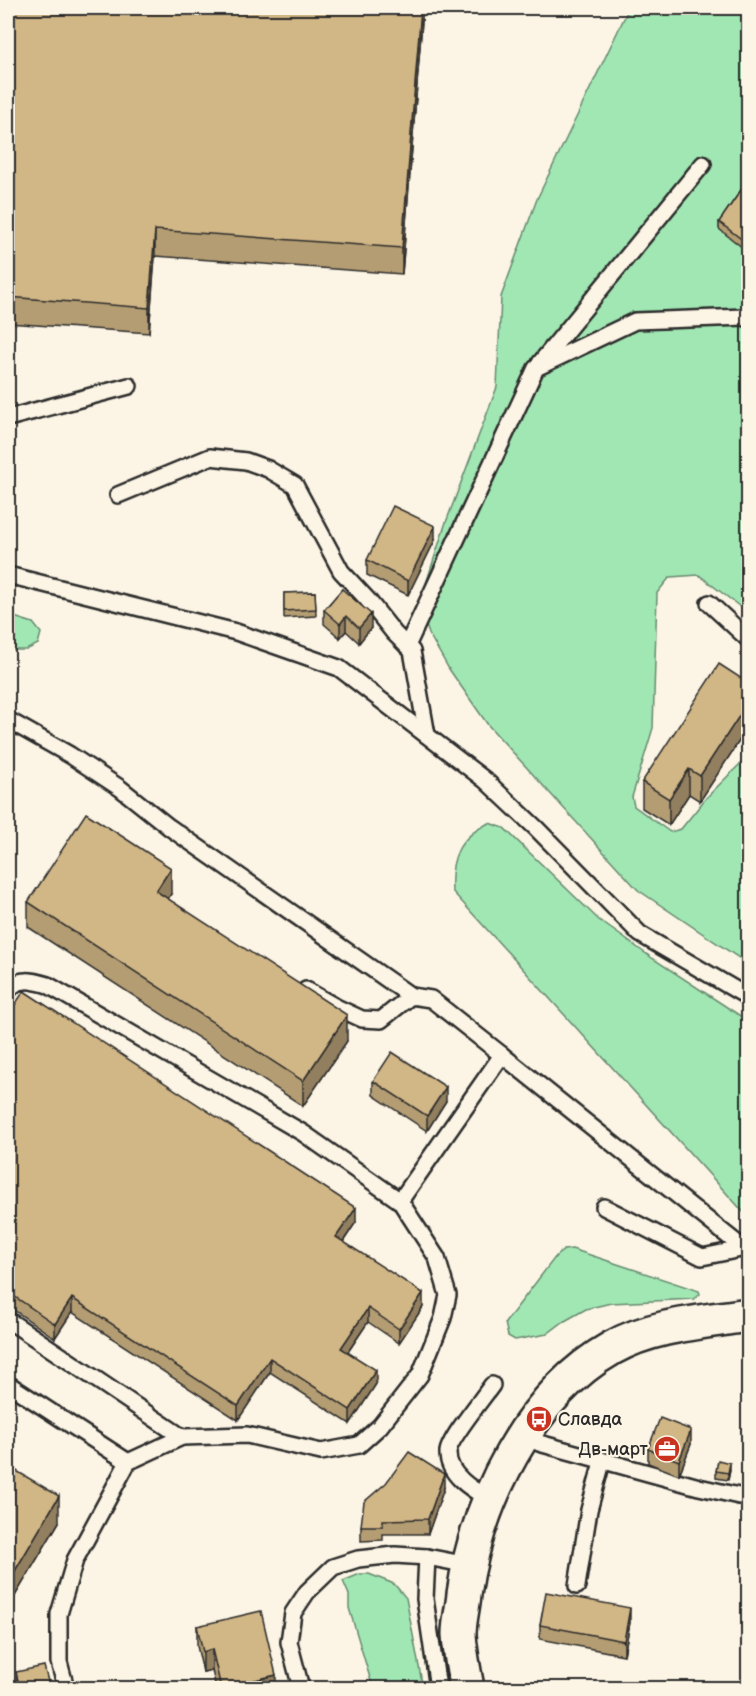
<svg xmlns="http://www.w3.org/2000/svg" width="756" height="1696" font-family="'Balsamiq Sans',sans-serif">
<rect width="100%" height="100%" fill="#fcf5e5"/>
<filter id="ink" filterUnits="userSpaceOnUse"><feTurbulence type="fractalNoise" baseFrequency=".0167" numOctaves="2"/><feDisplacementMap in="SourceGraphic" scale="12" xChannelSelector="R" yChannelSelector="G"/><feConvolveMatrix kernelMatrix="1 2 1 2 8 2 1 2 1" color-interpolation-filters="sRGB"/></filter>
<g filter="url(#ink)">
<g fill="#a1e7b3" stroke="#66896f" stroke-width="1.5">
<path d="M629,8H748V613L699,575L670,577L657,593L653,728L632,797L634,806L670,832L681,829L706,798L748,756V964L638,890L488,725L449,669L429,634L419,605L445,525L497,387L501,297L537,199Z"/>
<path d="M8,615L33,623L41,633L38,644L26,650H8Z"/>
<path d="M489,823L504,828L599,920L652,958L748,1021V1217L452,891C450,858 458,838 489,823Z"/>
<path d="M572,1249L699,1291L700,1294L694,1299L611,1303L586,1309L563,1322L547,1334L515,1340L508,1336L505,1323L556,1256L564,1250Z"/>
<path d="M360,1574H369L394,1584L406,1598L423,1688H373L349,1608V1595L343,1581Z"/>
</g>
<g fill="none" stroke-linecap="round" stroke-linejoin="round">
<defs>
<g id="lane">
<path d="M540,363L703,164"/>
<path d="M8,418L129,386"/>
<path d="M118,495L210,457L246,461L268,469L295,485L341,571L367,599L394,633L412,651L427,735"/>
<path d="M8,575L236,632L339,668L485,780L536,828L640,934L748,997"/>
<path d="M709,603L748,639"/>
<path d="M407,646L536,368L635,321L745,317L748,319"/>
<path d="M8,720L70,755L120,788L169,827L411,996"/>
<path d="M306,990L336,1007L362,1019L381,1020L411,996L431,999L502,1055"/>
<path d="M8,991C17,976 34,981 48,985L303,1133L400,1201"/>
<path d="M604,1207L702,1257L746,1248"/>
<path d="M8,1320L182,1437L247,1435L321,1452L359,1445L380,1426L420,1375L443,1318L448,1295L437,1258L400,1201L502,1055L748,1252"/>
<path d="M8,1384L128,1462"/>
<path d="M539,1443L699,1487L748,1498"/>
<path d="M490,1500C473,1490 447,1475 448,1452C449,1439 483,1398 492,1385"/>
<path d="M427,1557L425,1599L438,1688"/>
<path d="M577,1586L589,1510L602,1462"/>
<path d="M66,1688L59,1662V1614L75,1560L128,1462L182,1437"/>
<path d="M301,1688L289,1642L293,1613L307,1592L333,1567L358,1559L395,1555L427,1557L468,1565"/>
</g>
<path id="primary" d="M467,1688C464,1671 460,1653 459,1634C459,1621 463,1607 464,1594C477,1502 529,1395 612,1348C652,1325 703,1322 748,1315"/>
</defs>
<use href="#lane" stroke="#2b2b2b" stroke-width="20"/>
<use href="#primary" stroke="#2b2b2b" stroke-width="38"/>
<use href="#lane" stroke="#fcf5e5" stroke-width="15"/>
<use href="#primary" stroke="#fcf5e5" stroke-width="33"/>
</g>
<g fill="#b49d73" stroke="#2b2b2b" stroke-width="1.5">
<path d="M8,8H423L402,274L155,256L149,333L8,323Z"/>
<path d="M748,180V252L719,229V222Z"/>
<path d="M435,540L408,595L367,575V560Z"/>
<path d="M342,589L371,628L359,643L346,631L340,638L324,624V610Z"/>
<path d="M315,592L316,616L284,618V593Z"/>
<path d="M748,670V735L745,732L700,801L689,794L669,825L642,808V782L742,679Z"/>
<path d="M171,894L168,899L347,1041L303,1106L28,927V902Z"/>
<path d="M8,1015L356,1222L343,1242L423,1307L399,1343L368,1322L348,1352L376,1384L350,1424L270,1372L238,1420L72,1312L55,1338L8,1306Z"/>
<path d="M373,1081L446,1101L427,1131L373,1095Z"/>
<path d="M691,1444L679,1475L648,1463V1449Z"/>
<path d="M8,1466L59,1522L9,1606L8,1605Z"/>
<path d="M730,1470L728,1480L716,1478V1471Z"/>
<path d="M444,1488L428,1534H383V1540L361,1541V1526Z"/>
<path d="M630,1622L624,1655L540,1639V1625Z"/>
<path d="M197,1626L276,1689H216L212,1670L203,1672L197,1646Z"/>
<path d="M16,1672L50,1689H17Z"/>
</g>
<g fill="#927f5e" stroke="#2b2b2b" stroke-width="1.5">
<path d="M421,8H423L402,274V248Z"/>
<path d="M155,230V256L149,333V308Z"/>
<path d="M435,526V540L408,595V581Z"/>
<path d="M371,614V628L359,643V628Z"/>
<path d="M346,616V631L340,638V624Z"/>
<path d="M745,707V732L700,801V776Z"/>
<path d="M689,769V794L669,825V799Z"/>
<path d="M171,868V894L156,917V891Z"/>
<path d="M347,1015V1041L303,1106V1081Z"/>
<path d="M446,1087V1101L427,1131V1116Z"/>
<path d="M356,1208V1222L336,1252V1237Z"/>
<path d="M423,1293V1307L399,1343V1329Z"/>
<path d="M72,1298V1312L55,1338V1324Z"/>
<path d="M368,1308V1322L341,1362V1348Z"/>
<path d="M270,1358V1372L238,1420V1406Z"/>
<path d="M376,1370V1384L350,1424V1410Z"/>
<path d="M691,1430V1444L679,1475V1461Z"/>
<path d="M730,1463V1470L728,1480V1473Z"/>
<path d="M444,1474V1488L428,1534V1519Z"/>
<path d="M59,1496V1522L9,1606V1581Z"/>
<path d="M630,1608V1622L624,1655V1641Z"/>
<path d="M212,1649V1670L203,1672V1652Z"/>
<path d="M276,1675V1689H221Z"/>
</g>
<g fill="#d1b686" stroke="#2b2b2b" stroke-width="1.5">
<path d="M8,8H421L402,248L155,230L149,308L8,297Z"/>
<path d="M748,180V244L719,222Z"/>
<path d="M393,506L435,526L408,581L367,560Z"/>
<path d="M342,589L371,614L359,628L346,616L340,624L324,610Z"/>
<path d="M315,592L316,609L284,611V593Z"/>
<path d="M719,664L742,679L748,670V709L745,707L700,776L689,769L669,799L642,782Z"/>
<path d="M86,813L171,868L156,891L347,1015L303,1081L28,902Z"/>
<path d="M24,991L356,1208L336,1237L423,1293L399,1329L368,1308L341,1348L376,1370L350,1410L270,1358L238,1406L72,1298L55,1324L8,1292V1015Z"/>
<path d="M392,1052L446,1087L427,1116L373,1081Z"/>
<path d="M660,1418L691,1430L679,1461L648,1449Z"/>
<path d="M409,1452L444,1474L428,1519L383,1520V1526H361L364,1502L386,1483Z"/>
<path d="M718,1460L730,1463L728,1473L716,1471Z"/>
<path d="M8,1466L59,1496L9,1581L8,1580Z"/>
<path d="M546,1592L630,1608L624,1641L540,1625Z"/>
<path d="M261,1611L276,1675L221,1688L212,1649L203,1652L197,1626Z"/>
<path d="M44,1666L50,1689H20L16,1672Z"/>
</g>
</g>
<defs>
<symbol id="bus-disc" viewBox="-11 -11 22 22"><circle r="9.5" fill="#c8321e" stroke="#fcf5e5"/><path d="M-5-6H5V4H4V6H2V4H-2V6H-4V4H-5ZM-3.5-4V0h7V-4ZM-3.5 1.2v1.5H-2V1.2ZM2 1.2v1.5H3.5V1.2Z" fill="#fff"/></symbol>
<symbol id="office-disc" viewBox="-11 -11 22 22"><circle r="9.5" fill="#c8321e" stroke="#fcf5e5"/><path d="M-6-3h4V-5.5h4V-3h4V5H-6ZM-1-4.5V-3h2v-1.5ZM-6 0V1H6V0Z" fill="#fff"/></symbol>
</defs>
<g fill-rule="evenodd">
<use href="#bus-disc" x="524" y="1404" width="30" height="30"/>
<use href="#office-disc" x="652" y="1434" width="30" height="30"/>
</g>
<g text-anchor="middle" stroke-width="4.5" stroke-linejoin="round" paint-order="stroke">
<g font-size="18" fill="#2b2b2b" stroke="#fcf5e5" text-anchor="start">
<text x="558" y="1425">Славда</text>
<text x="648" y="1455" text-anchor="end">Дв-март</text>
</g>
</g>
<rect width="756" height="1696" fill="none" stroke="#fcf5e5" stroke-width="30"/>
<rect x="15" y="15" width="726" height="1666" fill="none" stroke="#2b2b2b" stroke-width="2" filter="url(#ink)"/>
</svg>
